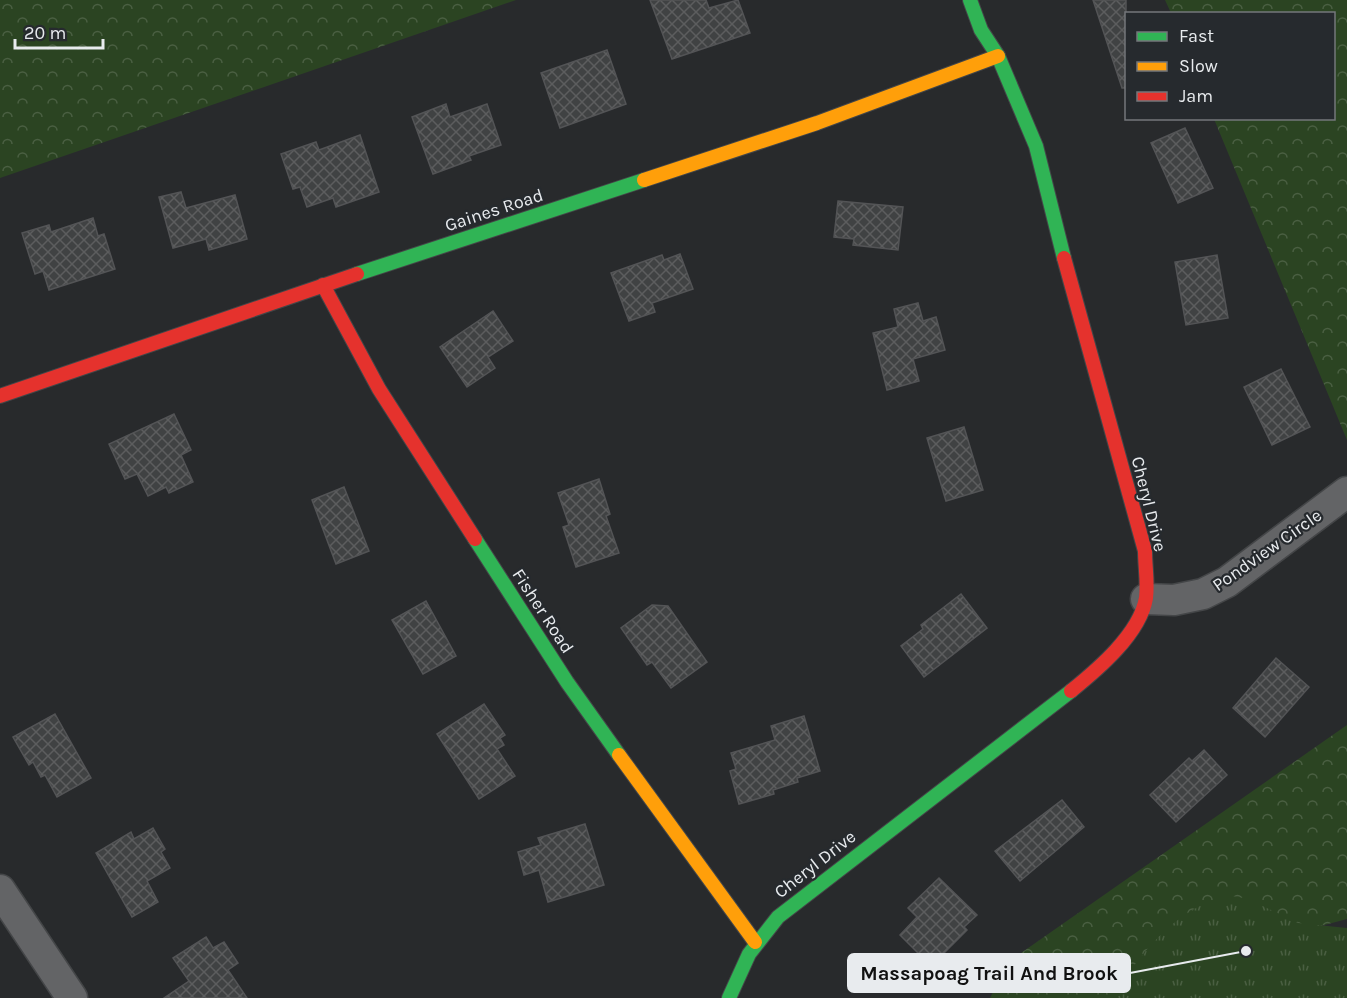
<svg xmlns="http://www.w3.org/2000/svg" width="1347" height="998" font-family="Karla,sans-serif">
<defs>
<pattern id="forest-crowns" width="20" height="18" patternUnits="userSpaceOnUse" patternTransform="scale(1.5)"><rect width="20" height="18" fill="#2b4422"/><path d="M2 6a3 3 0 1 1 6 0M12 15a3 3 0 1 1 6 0" fill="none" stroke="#4a5f42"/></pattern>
<pattern id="park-tufts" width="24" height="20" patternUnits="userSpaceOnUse" patternTransform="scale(1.5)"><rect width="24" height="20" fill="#2b4422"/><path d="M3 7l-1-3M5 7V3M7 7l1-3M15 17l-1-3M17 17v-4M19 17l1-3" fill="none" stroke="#4a5f42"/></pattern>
<pattern id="building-cross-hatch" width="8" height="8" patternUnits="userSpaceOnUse" patternTransform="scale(1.5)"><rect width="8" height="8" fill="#404243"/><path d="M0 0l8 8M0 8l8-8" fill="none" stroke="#5c5d5e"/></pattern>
</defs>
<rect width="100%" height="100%" fill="#282a2c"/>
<g fill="url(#forest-crowns)">
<path d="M0,0H516L0,178Z"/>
<path d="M1165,0H1347V440L1214,119L1334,118V14L1171,13Z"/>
<path d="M1347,725V919L1219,953L1188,998H990L1008,962Z"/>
</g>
<path fill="url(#park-tufts)" d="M1232,896L1248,899L1298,923L1347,928V998H1113C1137,956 1181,902 1232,896Z"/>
<g fill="url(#building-cross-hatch)" stroke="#535456" stroke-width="1.5">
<path d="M650,0H706L709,8L738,0L750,33L672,59Z"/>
<path d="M1093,0H1126V88H1122Z"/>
<path d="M607,50L626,104L560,128L541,73Z"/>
<path d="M446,104L450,117L487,104L501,145L469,156L471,160L433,174L412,117Z"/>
<path d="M1185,128L1213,188L1178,203L1151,143Z"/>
<path d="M360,135L379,192L336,207L333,198L307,207L300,187L293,189L281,154L316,142L319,150Z"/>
<path d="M181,192L186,208L235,195L247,239L209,250L206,239L173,248L159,197Z"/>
<path d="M838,201L903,207L898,250L853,245L854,239L834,237Z"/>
<path d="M93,218L98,236L104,234L115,269L49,290L43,271L35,274L22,233L49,225L51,232Z"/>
<path d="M680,254L693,289L652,303L655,312L629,321L611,273L662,255L664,260Z"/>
<path d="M1217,255L1228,318L1186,325L1175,262Z"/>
<path d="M918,303L923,321L936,317L945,350L913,359L919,381L887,390L873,333L898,327L894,309Z"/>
<path d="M493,311L513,341L488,357L495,368L467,387L440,347Z"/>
<path d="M1281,369L1310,427L1272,445L1244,387Z"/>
<path d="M174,414L191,450L181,455L193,482L169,493L166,487L148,496L137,474L125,479L109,444Z"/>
<path d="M964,427L983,490L946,501L927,438Z"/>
<path d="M599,479L610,514L606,516L619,553L576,567L563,527L569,525L558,493Z"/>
<path d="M344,487L369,551L336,564L312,500Z"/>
<path d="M961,594L987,628L924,677L901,646L923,629L921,625Z"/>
<path d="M426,601L456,656L423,674L392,620Z"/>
<path d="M652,605L668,606L707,662L671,688L652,662L647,665L621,628Z"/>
<path d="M1276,658L1309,687L1265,737L1233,708Z"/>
<path d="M484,704L505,735L500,738L504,745L497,749L515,776L479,799L437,734Z"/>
<path d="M55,714L91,778L57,797L45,775L41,777L33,762L29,765L13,737Z"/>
<path d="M804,716L820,771L797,778L798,782L773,790L774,794L739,804L730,771L736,769L731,753L775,740L771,726Z"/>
<path d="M1204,750L1227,775L1176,822L1150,795L1189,758L1192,761Z"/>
<path d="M1062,800L1084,827L1020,881L995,851Z"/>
<path d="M585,824L604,885L548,902L539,870L524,875L518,852L541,845L538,838Z"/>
<path d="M153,828L165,849L161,852L170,868L147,881L158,902L132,917L96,853L131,832L134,839Z"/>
<path d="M939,878L977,915L964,927L967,930L931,966L900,935L917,917L908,908Z"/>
<path d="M206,937L213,948L224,942L238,963L228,970L247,998H164L189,981L173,958Z"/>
</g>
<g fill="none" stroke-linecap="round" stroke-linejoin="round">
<defs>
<g id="street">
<path d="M1146,599L1174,600L1203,594L1227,582L1347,492"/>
<path d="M0,890L72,998"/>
</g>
<g id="fast">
<path d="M970,0L981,30L998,56L1036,146L1064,258"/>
<path d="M357,274L644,180"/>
<path d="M475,539L567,682L619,755"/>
<path d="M729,998L749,954L778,917L1071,691"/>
</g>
<g id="slow">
<path d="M644,180L817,123L998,56"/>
<path d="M619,755L755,942"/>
</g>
<g id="jam">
<path d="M1064,258L1145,551C1145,566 1148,583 1146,598C1140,634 1097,670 1071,691"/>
<path d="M323,285L379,389L475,539"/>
<path d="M0,396L357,274"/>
</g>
</defs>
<use href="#street" stroke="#444648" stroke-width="33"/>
<use href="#fast" stroke="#444648" stroke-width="16"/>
<use href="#slow" stroke="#444648" stroke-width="16"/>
<use href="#jam" stroke="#444648" stroke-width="16"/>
<use href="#street" stroke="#636466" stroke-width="30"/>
<use href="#fast" stroke="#30b455" stroke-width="14"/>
<use href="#slow" stroke="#ff9f0a" stroke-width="14"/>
<use href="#jam" stroke="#e5322d" stroke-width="14"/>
</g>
<g text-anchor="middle" stroke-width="4.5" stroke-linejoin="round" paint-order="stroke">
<g font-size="18" fill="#e8ebee" stroke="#262a2e">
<text transform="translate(494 210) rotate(-18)" y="6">Gaines Road</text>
<text transform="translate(1149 504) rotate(76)" y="6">Cheryl Drive</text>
<text transform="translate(1267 550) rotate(-35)" y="6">Pondview Circle</text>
<text transform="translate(543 611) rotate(57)" y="6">Fisher Road</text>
<text transform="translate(815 864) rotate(-38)" y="6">Cheryl Drive</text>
</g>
</g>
<path fill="none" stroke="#e8ebee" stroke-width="2" d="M1246 951L1130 973"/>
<circle fill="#e8ebee" stroke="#262a2e" stroke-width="2" cx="1246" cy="951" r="6"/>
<rect fill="#e8ebee" stroke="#e8ebee" stroke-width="2" x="848" y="954" width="282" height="38" rx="6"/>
<g font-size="20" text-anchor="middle" font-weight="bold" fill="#111">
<text x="989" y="980">Massapoag Trail And Brook</text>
</g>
<rect x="1125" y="12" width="210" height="108" fill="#262a2e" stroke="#74777b" stroke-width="1.5"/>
<rect x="1137" y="32" width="30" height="9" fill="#30b455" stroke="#74777b" stroke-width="1.5"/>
<text x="1179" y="42" font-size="18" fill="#e8ebee">Fast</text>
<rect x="1137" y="62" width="30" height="9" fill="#ff9f0a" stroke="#74777b" stroke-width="1.5"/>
<text x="1179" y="72" font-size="18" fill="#e8ebee">Slow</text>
<rect x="1137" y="92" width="30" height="9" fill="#e5322d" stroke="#74777b" stroke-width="1.5"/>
<text x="1179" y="102" font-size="18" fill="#e8ebee">Jam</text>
<path d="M15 39v9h88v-9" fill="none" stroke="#e8ebee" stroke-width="3"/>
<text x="24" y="39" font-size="18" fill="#e8ebee" stroke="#262a2e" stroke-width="4.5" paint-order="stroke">20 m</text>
</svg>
